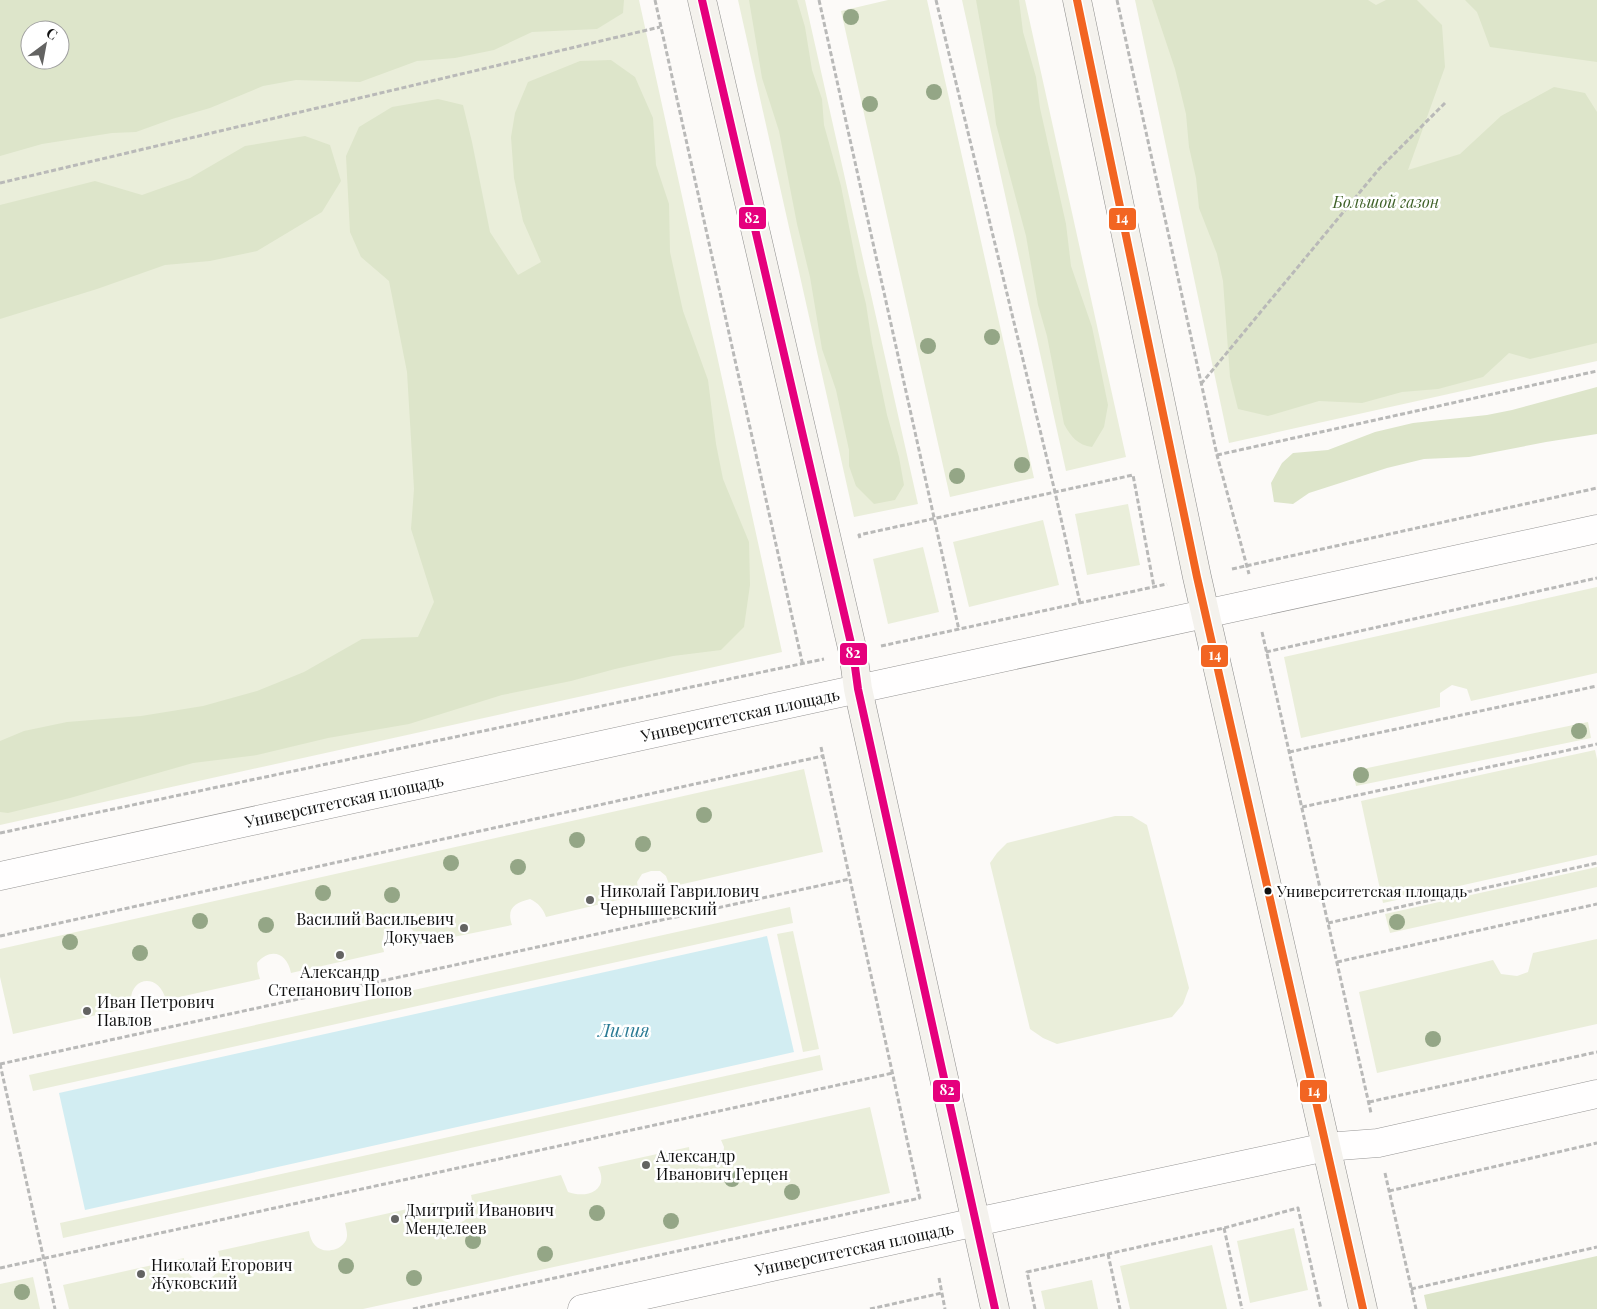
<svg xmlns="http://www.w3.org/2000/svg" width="1597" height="1309" font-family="'Playfair Display',serif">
<rect width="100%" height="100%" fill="#fcfaf8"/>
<g fill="#eaeeda" fill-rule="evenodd">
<path d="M0,0H639L782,652L0,825ZM30,30H60V60H30Z"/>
<path d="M738,0H805L918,504L854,517Z"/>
<path d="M888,0H927L1034,478L950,497L841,11Z"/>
<path d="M962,0H1025L1126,457L1066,471Z"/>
<path d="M1135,0H1597V361L1229,443Z"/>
<path d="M1128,504L1140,565L1087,575L1075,514Z"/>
<path d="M1043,520L1059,585L969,607L953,542Z"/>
<path d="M923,547L939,612L888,624L873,559Z"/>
<path d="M1597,587V673L1471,701L1467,689L1452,685L1440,693V707L1301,738L1284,657Z"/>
<path d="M1588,722L1591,738L1356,786L1353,771Z"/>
<path d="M1595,750L1597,759V855L1383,903L1361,801Z"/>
<path d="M804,769L823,852L670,887L666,876L660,871H651L642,874L637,882L639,895L546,917C543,908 538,903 530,899C515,903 506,908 512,925L419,944C414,922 400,921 384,933L382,943L384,952L291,973C287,953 271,947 257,963L258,972L260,979L166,1000C158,969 125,979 132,1007L13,1034L0,977V949Z"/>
<path d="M1115,816H1132L1147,825L1189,988L1183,1004L1172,1017L1057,1044L1043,1038L1030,1029L990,863L997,853L1007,843Z"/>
<path d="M1597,867V887L1390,933L1385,914Z"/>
<path d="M790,907L793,923L33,1091L29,1075Z"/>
<path d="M793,931L819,1049L803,1052L777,934Z"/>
<path d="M1597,939V1024L1377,1073L1359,992L1493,960L1501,974L1517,976L1528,972L1533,953Z"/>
<path d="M820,1055L823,1070L63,1238L60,1223Z"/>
<path d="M870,1107L890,1193L363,1309H69L63,1285L184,1258C183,1291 230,1285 218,1251L309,1231C311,1246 321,1254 336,1249C339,1248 343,1245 345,1242C349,1236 346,1229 345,1223L434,1203C437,1233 480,1230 471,1195L561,1175L568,1192C587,1199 610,1190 598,1167L689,1147C690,1170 709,1172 723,1157L724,1147L721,1140Z"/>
<path d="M1294,1228L1308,1290L1250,1303L1237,1241Z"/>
<path d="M1212,1245L1227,1309H1130L1120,1266Z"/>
<path d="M33,1277L40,1309H0V1284Z"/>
<path d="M1092,1280L1098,1309H1045L1041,1291Z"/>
</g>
<g fill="#dde5ca" fill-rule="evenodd">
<path d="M0,0H624L623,13L597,29L532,32L494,50L455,58L417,61L360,82L296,80L263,86L210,108L172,119L136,132L112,133L42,144L0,156ZM30,30H60V60H30Z"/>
<path d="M749,0H797L805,27L812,70L822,99L824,125L841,186L858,272L866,304L872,343L887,415L899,457L904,485L895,500L874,504L856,486L849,466V450L836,390L822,349L810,277L797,224L779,131L762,78Z"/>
<path d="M976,0H1019L1023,32L1036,77L1040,108L1066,224L1071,266L1092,327L1108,405L1104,427L1092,447C1078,445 1071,437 1064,424L1047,336L1038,305L1026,236L996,124L992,90Z"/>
<path d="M1152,0H1368L1376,5L1386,0H1417L1442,25L1445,67L1408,170L1460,154L1501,116L1554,87L1585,93L1597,112V343L1530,359L1509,353L1483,377L1438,389L1402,392L1362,403L1319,401L1268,416L1238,409L1230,377L1223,281L1217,254L1199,208L1196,178L1189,147L1186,114L1175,69Z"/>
<path d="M1465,0H1597V62L1490,47L1477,12Z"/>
<path d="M611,60L635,77L653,118L656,165L669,204L670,252L683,311L708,380L716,444L723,479L749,542L750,585L744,627L721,650L673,656L615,669L571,681L502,695L409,724L328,738L257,755L193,763L70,798L8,813L0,812V741L24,731L67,722L141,716L203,706L257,691L304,672L362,639L418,637L434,602L411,529L414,489L407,372L389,281L361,257L350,232L346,156L359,127L392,107L438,99L463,105L472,142L490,232L518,275L541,262L523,221L514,178L511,137L515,113L528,82L580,61Z"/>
<path d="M305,136L330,145L341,181L322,212L257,251L210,261L165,265L97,289L0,319V205L95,181L142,195L190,178L245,146Z"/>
<path d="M1597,387V434L1546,442L1469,457L1424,459L1387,468L1309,493L1293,504L1274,502L1271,483L1282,463L1293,453L1328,450L1375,432L1413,423L1487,415L1512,410Z"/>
<path d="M1597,1256V1309H1427L1424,1295Z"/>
</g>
<path fill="#d2edf2" d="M767,936L794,1052L85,1210L59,1093Z"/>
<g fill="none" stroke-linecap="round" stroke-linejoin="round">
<defs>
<g id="minor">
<path d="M0,876L858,689"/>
<path d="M582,1309L976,1222"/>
</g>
<g id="tertiary">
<path d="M858,689L1597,529"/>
<path d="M976,1222L1326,1147L1378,1143L1597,1094"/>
</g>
<g id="secondary">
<path d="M702,0L853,652L858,689L995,1309"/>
<path d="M1077,0L1197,577L1363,1309"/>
</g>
</defs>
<use href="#minor" stroke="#979695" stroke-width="29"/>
<use href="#tertiary" stroke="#979695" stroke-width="29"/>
<use href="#secondary" stroke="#8d8d8c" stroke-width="29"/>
<g stroke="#b9b9b8" stroke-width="3" stroke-dasharray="5 2.5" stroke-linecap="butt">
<path d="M655,0L803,666"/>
<path d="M819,0L959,630"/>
<path d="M936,0L1055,492L1080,603"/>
<path d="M1117,0L1217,455L1249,574"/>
<path d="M0,183L660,27"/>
<path d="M1201,384L1379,169L1446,102"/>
<path d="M1217,455L1597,371"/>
<path d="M860,538L859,535L1133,475L1154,587"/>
<path d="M1232,569L1597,488"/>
<path d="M1262,632L1371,1113"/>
<path d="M881,646L1167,584"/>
<path d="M1266,652L1597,578"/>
<path d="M821,747L920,1199"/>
<path d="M1289,752L1597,686"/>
<path d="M1302,807L1597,744"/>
<path d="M0,833L824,659"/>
<path d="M1328,923L1597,863"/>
<path d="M0,936L823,756"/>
<path d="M1337,962L1597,904"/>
<path d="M0,1064L850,879"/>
<path d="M0,1064L55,1309"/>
<path d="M1369,1102L1597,1052"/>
<path d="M1385,1173L1416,1309"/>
<path d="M1389,1191L1597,1143"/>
<path d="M1224,1228L1242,1309"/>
<path d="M1108,1254L1120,1309"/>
<path d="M0,1268L893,1073"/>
<path d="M939,1278L945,1309"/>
<path d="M1411,1289L1597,1247"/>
<path d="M413,1309L920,1198"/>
<path d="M870,1309L942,1293"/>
<path d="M1035,1309L1027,1272L1224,1228L1298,1208L1321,1309"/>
</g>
<use href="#minor" stroke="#fffefe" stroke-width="28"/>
<use href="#tertiary" stroke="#fffefe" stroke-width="28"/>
<use href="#secondary" stroke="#f4f2ed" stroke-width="28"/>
<defs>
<path id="bus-1" d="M702,0L853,652L858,689L995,1309"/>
<path id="bus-2" d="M1077,0L1197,577L1363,1309"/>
</defs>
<use href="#bus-1" stroke="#fff" stroke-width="11"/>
<use href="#bus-2" stroke="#fff" stroke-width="11"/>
<use href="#bus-1" stroke="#e5007d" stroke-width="8"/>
<use href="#bus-2" stroke="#f26522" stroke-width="8"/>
</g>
<g fill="#94a686">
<circle cx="851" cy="17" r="8"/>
<circle cx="934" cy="92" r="8"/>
<circle cx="870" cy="104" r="8"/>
<circle cx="992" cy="337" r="8"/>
<circle cx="928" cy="346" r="8"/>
<circle cx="1022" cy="465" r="8"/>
<circle cx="957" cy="476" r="8"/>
<circle cx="1579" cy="731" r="8"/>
<circle cx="1361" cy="775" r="8"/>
<circle cx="704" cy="815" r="8"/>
<circle cx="577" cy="840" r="8"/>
<circle cx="643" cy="844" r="8"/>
<circle cx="451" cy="863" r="8"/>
<circle cx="518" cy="867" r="8"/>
<circle cx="323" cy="893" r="8"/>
<circle cx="392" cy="895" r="8"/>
<circle cx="200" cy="921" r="8"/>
<circle cx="1397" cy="922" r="8"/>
<circle cx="266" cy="925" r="8"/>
<circle cx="70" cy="942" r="8"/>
<circle cx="140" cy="953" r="8"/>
<circle cx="1433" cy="1039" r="8"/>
<circle cx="732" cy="1179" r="8"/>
<circle cx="792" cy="1192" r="8"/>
<circle cx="597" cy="1213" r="8"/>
<circle cx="671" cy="1221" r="8"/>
<circle cx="473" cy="1241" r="8"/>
<circle cx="545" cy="1254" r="8"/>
<circle cx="346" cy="1266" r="8"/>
<circle cx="414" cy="1278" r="8"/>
<circle cx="22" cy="1292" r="8"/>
</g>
<circle fill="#111" stroke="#fff" stroke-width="2" cx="1268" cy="891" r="4.5"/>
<g fill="#636362" stroke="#fff" stroke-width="2">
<circle cx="590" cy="900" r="5"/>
<circle cx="464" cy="928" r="5"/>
<circle cx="340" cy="955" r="5"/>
<circle cx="87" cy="1011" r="5"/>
<circle cx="646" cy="1165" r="5"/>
<circle cx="395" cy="1219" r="5"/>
<circle cx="141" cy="1274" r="5"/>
</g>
<g text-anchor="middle" stroke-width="5" stroke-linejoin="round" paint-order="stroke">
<g font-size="15" fill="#111" stroke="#fff" text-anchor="start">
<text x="1277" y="897">Университетская площадь</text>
</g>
<g font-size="16" font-style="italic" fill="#3f6128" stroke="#fff">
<text x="1386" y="208">Большой газон</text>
</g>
<g font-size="16" fill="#111" stroke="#fff">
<text transform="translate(740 715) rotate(-12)" y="6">Университетская площадь</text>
<text transform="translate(344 801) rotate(-12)" y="6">Университетская площадь</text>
<text transform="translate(854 1249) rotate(-12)" y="6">Университетская площадь</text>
</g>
<g font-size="16" fill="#111" stroke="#fff" text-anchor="start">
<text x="600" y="897">Николай Гаврилович<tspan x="600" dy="18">Чернышевский</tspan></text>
<text x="454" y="925" text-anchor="end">Василий Васильевич<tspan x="454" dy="18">Докучаев</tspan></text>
<text x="340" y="978" text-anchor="middle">Александр<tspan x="340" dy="18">Степанович Попов</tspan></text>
<text x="97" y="1008">Иван Петрович<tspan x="97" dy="18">Павлов</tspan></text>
<text x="656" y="1162">Александр<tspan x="656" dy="18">Иванович Герцен</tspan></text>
<text x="405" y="1216">Дмитрий Иванович<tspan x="405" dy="18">Менделеев</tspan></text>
<text x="151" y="1271">Николай Егорович<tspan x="151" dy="18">Жуковский</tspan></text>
</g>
<g font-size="18" font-style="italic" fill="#297a94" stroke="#fff">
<text x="624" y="1037">Лилия</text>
</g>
</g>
<g stroke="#fff" stroke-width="2">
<rect x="738" y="206" width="29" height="24" rx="5" fill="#e5007d"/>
<rect x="1108" y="207" width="29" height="24" rx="5" fill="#f26522"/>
<rect x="839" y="642" width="29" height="24" rx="5" fill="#e5007d"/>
<rect x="1200" y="644" width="29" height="24" rx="5" fill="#f26522"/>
<rect x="932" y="1079" width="29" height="24" rx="5" fill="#e5007d"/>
<rect x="1299" y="1079" width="29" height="24" rx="5" fill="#f26522"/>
</g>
<g font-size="14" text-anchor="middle" font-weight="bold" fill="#fff">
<text x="752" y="223">82</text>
<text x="1122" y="223">14</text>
<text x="853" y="658">82</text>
<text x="1215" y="660">14</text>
<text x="947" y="1095">82</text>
<text x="1314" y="1096">14</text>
</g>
<g transform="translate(45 45) rotate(32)"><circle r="24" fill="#ffffff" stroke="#a0a0a0"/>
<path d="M0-4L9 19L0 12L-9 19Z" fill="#636362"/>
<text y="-8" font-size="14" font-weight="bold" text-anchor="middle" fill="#111111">С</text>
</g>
</svg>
